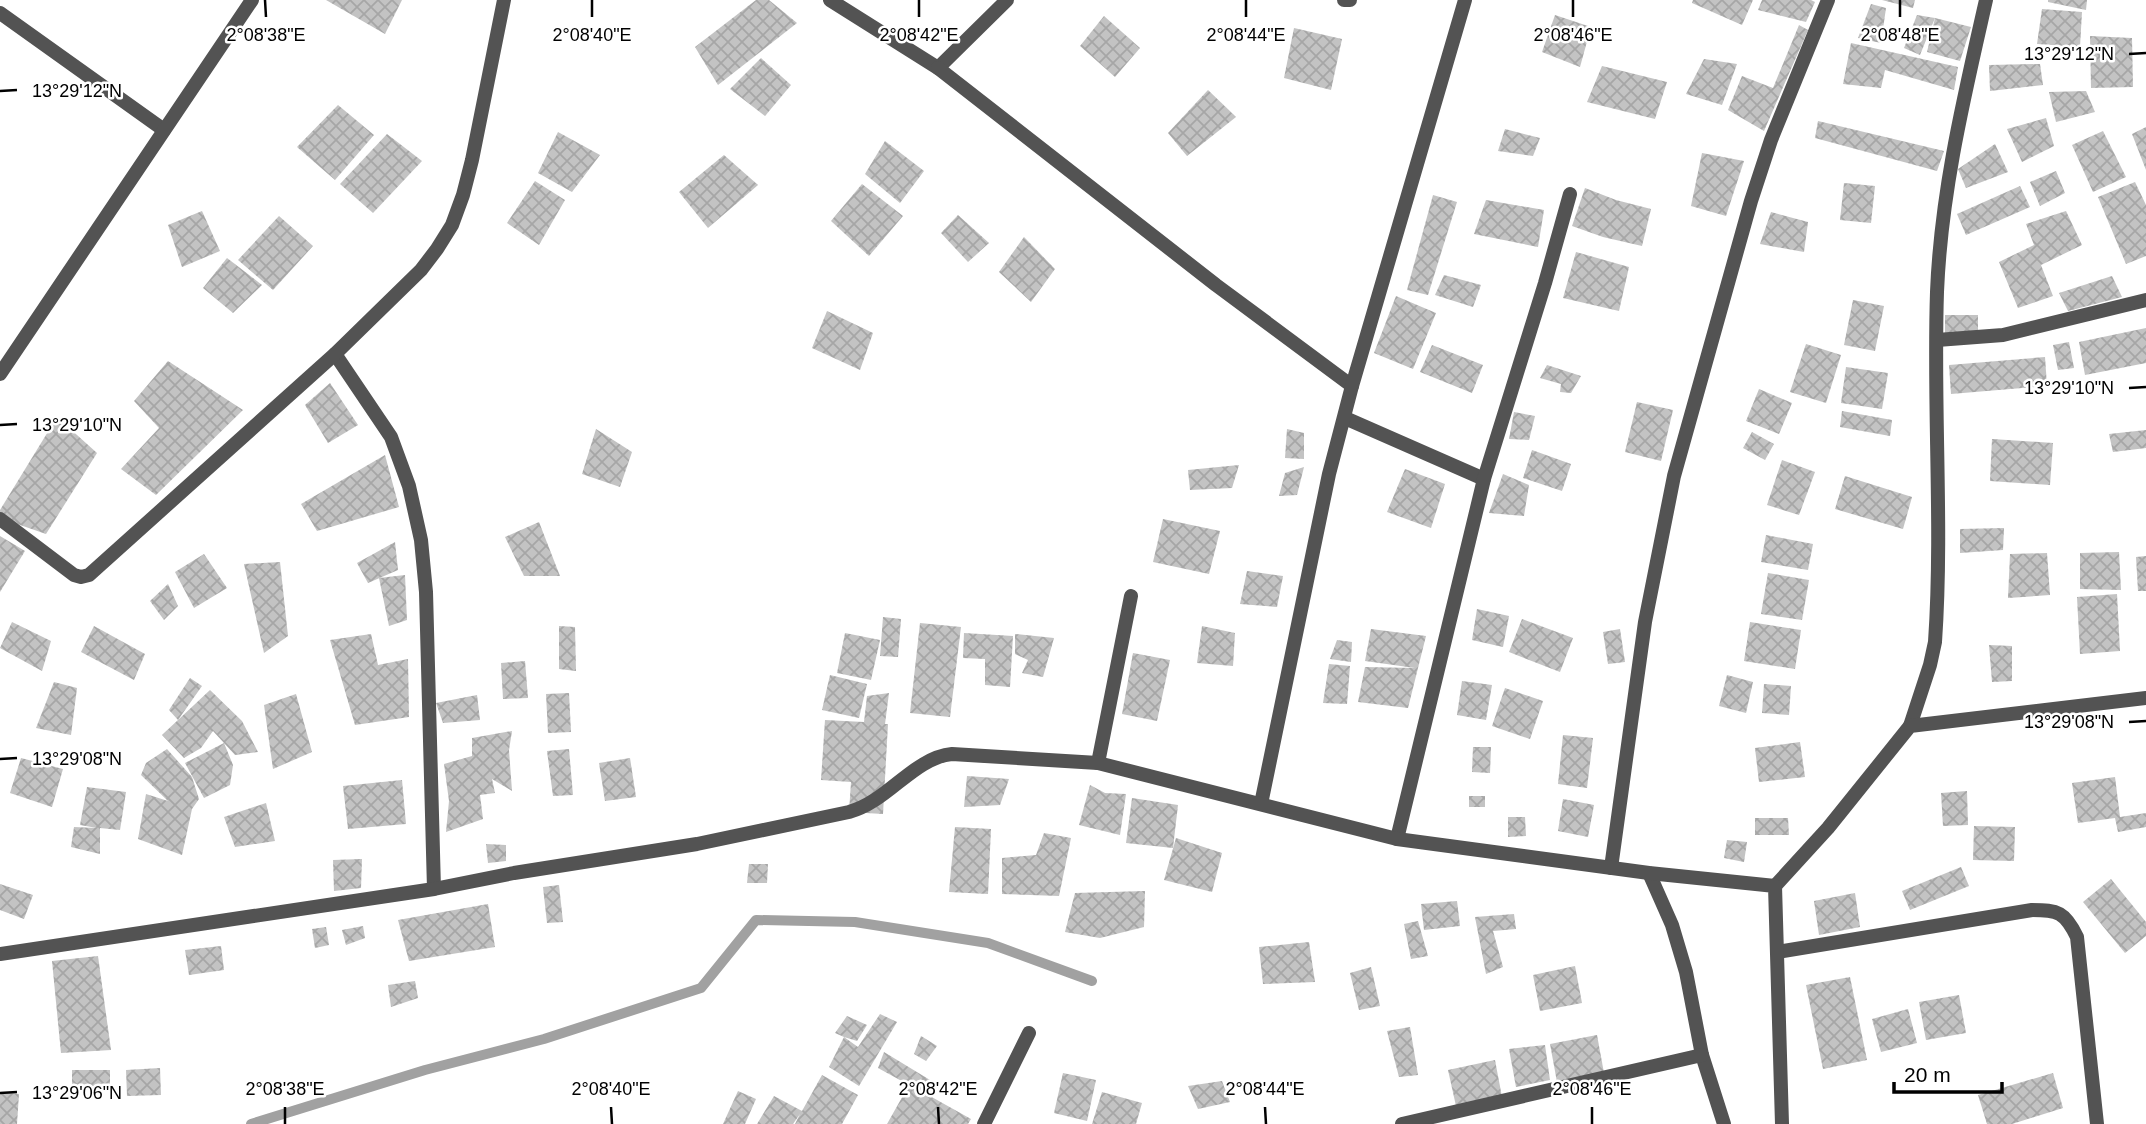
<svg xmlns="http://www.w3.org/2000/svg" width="2146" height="1124" font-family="Arial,sans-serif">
<defs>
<pattern id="building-cross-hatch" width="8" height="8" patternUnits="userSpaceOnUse" patternTransform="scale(1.75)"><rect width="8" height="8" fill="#c3c3c3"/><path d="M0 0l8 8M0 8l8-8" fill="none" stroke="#a6a6a6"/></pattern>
</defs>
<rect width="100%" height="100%" fill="#fff"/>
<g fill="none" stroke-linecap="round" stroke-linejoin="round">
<path stroke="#a1a1a1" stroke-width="10" d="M251,1124L425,1070L544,1039L701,988L756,920L855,922L988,943L1092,981"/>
</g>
<g fill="url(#building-cross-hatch)">
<path d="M326,0H402L385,34Z"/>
<path d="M756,0H769L797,23L718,85L695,47Z"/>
<path d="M1693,0H1753L1742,25L1692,3Z"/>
<path d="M1762,0H1811L1815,2L1806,22L1758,10Z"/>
<path d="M1882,0H1915L1913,8Z"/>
<path d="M2048,0H2087L2086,10L2048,2Z"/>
<path d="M1871,4L1886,8L1881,43L1858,38Z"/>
<path d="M2042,9L2082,12L2080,47L2037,44Z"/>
<path d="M1555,15L1591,27L1580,67L1542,52Z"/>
<path d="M1917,15L1935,18L1920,55L1904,48Z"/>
<path d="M1104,16L1140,48L1115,77L1080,46Z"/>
<path d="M1935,18L1971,27L1960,61L1927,52Z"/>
<path d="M1799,25L1808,30L1764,131L1728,110L1742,76L1773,88Z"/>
<path d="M1294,28L1342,39L1331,90L1284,78Z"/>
<path d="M2090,36L2132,38L2133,87L2091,88Z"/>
<path d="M1851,43L1958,67L1954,90L1885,70L1881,88L1843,84Z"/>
<path d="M761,58L791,85L765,116L730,89Z"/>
<path d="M1704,59L1737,64L1722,105L1686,94Z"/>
<path d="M2040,64L2043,85L1990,91L1989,65Z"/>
<path d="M1602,66L1667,82L1655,119L1587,102Z"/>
<path d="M1208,90L1236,117L1187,156L1168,133Z"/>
<path d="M2086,91L2095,112L2056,122L2049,92Z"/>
<path d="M338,105L374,135L335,180L297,147Z"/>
<path d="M2046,118L2054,146L2022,162L2007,129Z"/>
<path d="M1818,121L1944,151L1937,171L1815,138Z"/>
<path d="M2146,127V170L2132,134Z"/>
<path d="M1505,129L1540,138L1533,156L1498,151Z"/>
<path d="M2103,131L2126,177L2093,192L2072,145Z"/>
<path d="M558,132L600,155L572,192L538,173Z"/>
<path d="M387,134L422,161L373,213L340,184Z"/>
<path d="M885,141L924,171L900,203L865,174Z"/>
<path d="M1995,144L2008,172L1966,188L1958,169Z"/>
<path d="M1702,153L1744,161L1726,216L1691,206Z"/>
<path d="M724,155L758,185L708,228L679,192Z"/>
<path d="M2056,171L2065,193L2040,206L2030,182Z"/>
<path d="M535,181L565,200L539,245L507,223Z"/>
<path d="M2135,182L2146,205V256L2126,264L2098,197Z"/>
<path d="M1844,183L1875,186L1871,223L1840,220Z"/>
<path d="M862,184L903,216L869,256L831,221Z"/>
<path d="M2020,186L2030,207L1966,235L1957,214Z"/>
<path d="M1585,188L1616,200L1651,209L1642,246L1603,237L1572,226Z"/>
<path d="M1433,195L1457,202L1428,295L1407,290Z"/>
<path d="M1486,200L1544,210L1538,247L1474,234Z"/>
<path d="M202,211L220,251L182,267L168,225Z"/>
<path d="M2066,211L2082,245L2041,265L2053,296L2018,308L1999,262L2034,245L2026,224Z"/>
<path d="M1771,212L1808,222L1804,252L1760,244Z"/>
<path d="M958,215L989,243L968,262L941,233Z"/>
<path d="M279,216L313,246L273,290L238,260Z"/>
<path d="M1024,237L1055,269L1031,302L999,272Z"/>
<path d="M1576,252L1629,267L1619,311L1563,298Z"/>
<path d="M227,258L262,285L233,313L203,288Z"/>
<path d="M1444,275L1481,285L1473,307L1435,295Z"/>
<path d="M2112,276L2122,297L2068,311L2059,293Z"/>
<path d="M1396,296L1436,313L1413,369L1374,353Z"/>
<path d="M1853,300L1884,306L1875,351L1844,345Z"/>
<path d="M827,311L873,333L860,370L812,348Z"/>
<rect x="1945" y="315" width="33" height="18"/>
<path d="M2146,328V363L2085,375L2079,342Z"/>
<path d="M2069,342L2074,368L2058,370L2053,345Z"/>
<path d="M1806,344L1841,355L1826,403L1790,392Z"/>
<path d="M1432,345L1483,365L1472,393L1420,372Z"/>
<path d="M2045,357L2047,386L1951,394L1949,365Z"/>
<path d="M168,361L243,410L156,495L121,469L159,428L134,401Z"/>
<path d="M1547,365L1581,376L1571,393L1560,392L1561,384L1540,378Z"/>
<path d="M1846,367L1888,373L1882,409L1841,403Z"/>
<path d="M330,383L358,425L328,443L305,405Z"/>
<path d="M1759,389L1792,403L1779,434L1746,421Z"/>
<path d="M1637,402L1673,410L1661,461L1625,452Z"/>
<path d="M1842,411L1892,420L1890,436L1840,427Z"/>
<path d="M1514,412L1535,416L1529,440L1509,439Z"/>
<path d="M57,417L97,453L46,534L0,518V510Z"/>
<path d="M596,429L632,452L620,487L582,474Z"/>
<path d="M1287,429L1304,433V459L1285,458Z"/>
<path d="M2146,430V448L2113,452L2109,434Z"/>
<path d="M1752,432L1774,444L1765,460L1743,448Z"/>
<path d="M1992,439L2053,443L2050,485L1990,481Z"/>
<path d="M1532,450L1571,464L1562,491L1523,478Z"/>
<path d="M385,455L399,507L317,531L301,504Z"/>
<path d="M1782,460L1815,472L1799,515L1767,505Z"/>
<path d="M1239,465L1232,488L1190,490L1188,470Z"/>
<path d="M1304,467L1297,495L1279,496L1285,473Z"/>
<path d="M1405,469L1445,484L1431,528L1387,512Z"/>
<path d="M1503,474L1529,485L1524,516L1489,513Z"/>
<path d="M1845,476L1912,497L1903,529L1835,509Z"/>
<path d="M1163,519L1220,531L1209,574L1153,562Z"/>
<path d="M539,522L560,576H524L505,537Z"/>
<path d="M2004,528L2003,550L1960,553V529Z"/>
<path d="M1766,535L1813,544L1808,570L1761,562Z"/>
<path d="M0,536L25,551L0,592Z"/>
<path d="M395,542L398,570L368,583L357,563Z"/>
<path d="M2119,552L2121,590L2080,589V553Z"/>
<path d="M2047,553L2050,595L2008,598L2010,554Z"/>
<path d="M204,554L227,588L194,608L175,572Z"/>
<path d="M2146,556V591H2138L2136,557Z"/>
<path d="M280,562L288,636L264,653L244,564Z"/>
<path d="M1247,571L1283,576L1277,607L1240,604Z"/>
<path d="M1768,573L1809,580L1802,620L1761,614Z"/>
<path d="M405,575L407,620L389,626L379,578Z"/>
<path d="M168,584L178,606L164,620L150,601Z"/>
<path d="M2117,594L2120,651L2080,654L2077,597Z"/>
<path d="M1477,609L1509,616L1503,647L1472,640Z"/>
<path d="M883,617L901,619L898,657L880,656Z"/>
<path d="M1522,619L1573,638L1560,672L1509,652Z"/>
<path d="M12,622L51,641L42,671L0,648Z"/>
<path d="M1750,622L1801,630L1795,669L1744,661Z"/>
<path d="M920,623L961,627L950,717L910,713Z"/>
<path d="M94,626L145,654L134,680L81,652Z"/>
<path d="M559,626L575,627L576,671L559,669Z"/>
<path d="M1202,626L1235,633L1233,666L1197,663Z"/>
<path d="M1371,629L1426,636L1408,708L1358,702L1365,667L1415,668L1365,661Z"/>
<path d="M1620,629L1625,662L1608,664L1603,632Z"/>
<path d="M845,633L880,640L871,680L837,673Z"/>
<path d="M964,633L1013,636L1010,687L985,685V659L963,658Z"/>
<path d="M371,634L378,665L408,659L409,717L355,725L330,640Z"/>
<path d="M1015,634L1054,638L1043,677L1022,673L1028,660L1015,654Z"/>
<path d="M1337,640L1352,642L1351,662L1330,659Z"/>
<path d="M1989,645L2012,646V681L1992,682Z"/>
<path d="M1133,653L1170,660L1157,721L1122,714Z"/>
<path d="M525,661L528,698L503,699L501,663Z"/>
<path d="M1329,664L1350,666L1347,704L1323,703Z"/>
<path d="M830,675L867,684L859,718L822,710Z"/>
<path d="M1727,675L1753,682L1746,713L1719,706Z"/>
<path d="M190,678L202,686L178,720L210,690L242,721L258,752L235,755L224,743L233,765L230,785L204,798L185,763L224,743L213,731L201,748L184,758L162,735L178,720L169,710Z"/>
<path d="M1462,681L1492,685L1486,720L1457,715Z"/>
<path d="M54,682L77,688L71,735L36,728Z"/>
<path d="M1764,684L1791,686L1789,715L1762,713Z"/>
<path d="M1505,688L1543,701L1530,739L1492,726Z"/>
<path d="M569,693L571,732L548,733L546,694Z"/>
<path d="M889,693L885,724H888L883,814L849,812L851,782L821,780L825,720L864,722L867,696Z"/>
<path d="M296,694L312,752L273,769L264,705Z"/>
<path d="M477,695L480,720L443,723L436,703Z"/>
<path d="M512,731L509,750L512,791L492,779L495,793L480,795L483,819L446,832L449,801L444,764L472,756V738Z"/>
<path d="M1563,735L1593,738L1587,788L1558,784Z"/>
<path d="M1800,742L1805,777L1759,782L1755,748Z"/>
<path d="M1473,747H1491L1490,773L1472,772Z"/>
<path d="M167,749L192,777L199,799L192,809L182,855L138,839L146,794L168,801L141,775L146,763Z"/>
<path d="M569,749L573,795L553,796L547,751Z"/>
<path d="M21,758L63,769L52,807L10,793Z"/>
<path d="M630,758L636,797L605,801L599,763Z"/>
<path d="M967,776L1009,779L1000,805L964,807Z"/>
<path d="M2115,777L2120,817L2146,813V827L2118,832L2115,818L2078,823L2072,783Z"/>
<path d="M402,780L406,824L348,829L343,786Z"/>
<path d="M1090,785L1105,793L1126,794L1120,835L1079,825Z"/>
<path d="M87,787L126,792L120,830L100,828V854L71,847L74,827L97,828L80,825Z"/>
<path d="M1967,791L1968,825L1943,826L1941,793Z"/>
<rect x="1469" y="796" width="16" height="11"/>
<path d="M1132,798L1178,805L1173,848L1126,843Z"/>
<path d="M1563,799L1594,805L1588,837L1558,831Z"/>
<path d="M266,803L275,841L235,847L224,817Z"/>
<path d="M1508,817H1525L1526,836L1508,837Z"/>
<path d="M1755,818H1788L1789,835H1755Z"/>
<path d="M1974,826L2015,827L2014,861L1973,860Z"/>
<path d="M955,827L991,829L988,894L949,892Z"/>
<path d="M1044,833L1071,838L1059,896L1002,894V858L1036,855Z"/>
<path d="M1176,838L1222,853L1212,892L1164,880Z"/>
<path d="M1727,840L1747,842L1744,862L1724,858Z"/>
<path d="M486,844L506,845V861L488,863Z"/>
<path d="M362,859L361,888L334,891L333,860Z"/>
<path d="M749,864H768L767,883H747Z"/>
<path d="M1961,867L1969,886L1910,910L1902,891Z"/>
<path d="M2111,879L2146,922V936L2125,953L2083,902Z"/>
<path d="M0,884L33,895L24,919L0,910Z"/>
<path d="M559,885L563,922L547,923L543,887Z"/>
<path d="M1145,891L1144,927L1100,938L1065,932L1075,893Z"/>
<path d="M1855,893L1860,927L1819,935L1814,901Z"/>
<path d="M1457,901L1460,926L1424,930L1421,904Z"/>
<path d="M488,904L495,947L409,961L398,920Z"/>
<path d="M1514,914L1516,929L1493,931L1503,967L1486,974L1475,917Z"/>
<path d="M1418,921L1428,956L1411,959L1404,924Z"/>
<path d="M363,926L365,938L346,945L342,930Z"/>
<path d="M326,927L329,945L315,948L312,929Z"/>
<path d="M1309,942L1315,982L1263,984L1259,947Z"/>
<path d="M221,946L224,970L189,975L185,950Z"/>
<path d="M98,956L111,1050L61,1053L52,961Z"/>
<path d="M1575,966L1582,1003L1540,1011L1533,975Z"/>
<path d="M1371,967L1380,1006L1359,1010L1350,973Z"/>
<path d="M1850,977L1867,1060L1823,1069L1806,985Z"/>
<path d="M415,981L418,998L391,1007L388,985Z"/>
<path d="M1959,995L1966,1033L1926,1040L1919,1002Z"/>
<path d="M1908,1009L1917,1043L1881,1052L1872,1019Z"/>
<path d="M880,1014L897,1022L859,1086L829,1067L844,1037L835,1033L847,1016L867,1025L857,1041L844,1037L858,1047Z"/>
<path d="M1410,1027L1418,1075L1399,1077L1387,1031Z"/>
<path d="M1597,1035L1604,1073L1557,1082L1550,1044Z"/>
<path d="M921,1036L937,1046L926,1061L914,1054Z"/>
<path d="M1545,1045L1550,1080L1516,1087L1509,1049Z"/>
<path d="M884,1052L930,1080L921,1091L971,1119L968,1124H887L909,1085L878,1068Z"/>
<path d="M1495,1060L1502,1097L1456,1106L1448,1070Z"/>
<path d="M160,1068L161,1095L127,1096L126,1070Z"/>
<rect x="72" y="1070" width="38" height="18"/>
<path d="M1063,1073L1096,1080L1087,1121L1054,1113Z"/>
<path d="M2053,1073L2063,1108L2012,1124H1987L1978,1095Z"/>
<path d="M822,1075L858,1095L842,1124H795L800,1114L793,1124H757L774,1096L802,1111Z"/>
<path d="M1222,1081L1230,1102L1198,1109L1188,1086Z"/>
<path d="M738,1091L756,1099L745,1124H723Z"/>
<path d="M0,1092L19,1094L17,1124H0Z"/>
<path d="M1102,1092L1142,1103L1136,1124H1092Z"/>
</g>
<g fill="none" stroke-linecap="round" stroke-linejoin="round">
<g stroke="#535353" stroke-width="14">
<path d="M830,0L938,68L1007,0"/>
<path d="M1344,0H1350"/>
<path d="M0,13L164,130"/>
<path d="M938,68L1216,285L1352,386"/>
<path d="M1937,340L2003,335L2146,300"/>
<path d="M335,354L391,437L409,486L421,540L426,592L434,889"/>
<path d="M0,374L252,0"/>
<path d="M1345,418L1484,479"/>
<path d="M0,519L74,575L81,577L89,575L335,354L421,270L437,249L452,225L463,195L472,160L504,0"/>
<path d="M1910,726L1930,665L1935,642C1943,526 1933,408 1937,292C1941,192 1964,97 1986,0"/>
<path d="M1098,763L1131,596"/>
<path d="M1261,804L1329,474L1352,386L1465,0"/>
<path d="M1397,839L1484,479L1545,283L1570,194"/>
<path d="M1611,868L1645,622L1674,476L1751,201L1771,140L1828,0"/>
<path d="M1649,873L1672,925L1686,972L1702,1055L1724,1124"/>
<path d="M1775,886L1828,828L1910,726L2146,698"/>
<path d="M1777,952L2032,910C2058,910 2065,912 2077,937L2097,1124"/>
<path d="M0,954L434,889L514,873L697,844L849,812C889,801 913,758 952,754L1098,763L1397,839L1649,873L1775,886L1782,1124"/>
<path d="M984,1124L1029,1033"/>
<path d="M1402,1124L1702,1055"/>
</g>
</g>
<path fill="none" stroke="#000" stroke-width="2.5" d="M265,0L266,17M592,0V17M919,0V17M1246,0V17M1573,0V17M1900,0V17M2129,54L2146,53M0,91L17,90M2129,388L2146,387M0,425L17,424M2129,722L2146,721M0,759L17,758M0,1093L17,1092M285,1107V1124M611,1107L612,1124M938,1107L939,1124M1265,1107L1266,1124M1592,1107V1124"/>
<g font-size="18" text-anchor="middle" fill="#000" stroke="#fff" stroke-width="5" stroke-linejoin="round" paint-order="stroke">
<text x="266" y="41">2°08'38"E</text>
<text x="592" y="41">2°08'40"E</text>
<text x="919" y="41">2°08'42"E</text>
<text x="1246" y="41">2°08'44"E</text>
<text x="1573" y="41">2°08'46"E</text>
<text x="1900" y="41">2°08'48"E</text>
<text x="2069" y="60">13°29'12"N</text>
<text x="77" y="97">13°29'12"N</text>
<text x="2069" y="394">13°29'10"N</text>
<text x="77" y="431">13°29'10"N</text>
<text x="2069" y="728">13°29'08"N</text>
<text x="77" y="765">13°29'08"N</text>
<text x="285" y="1095">2°08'38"E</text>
<text x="611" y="1095">2°08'40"E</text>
<text x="938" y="1095">2°08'42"E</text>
<text x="1265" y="1095">2°08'44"E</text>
<text x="1592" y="1095">2°08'46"E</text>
<text x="77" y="1099">13°29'06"N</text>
</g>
<path d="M1894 1082v10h108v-10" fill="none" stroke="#000000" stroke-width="3.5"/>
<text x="1904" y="1082" font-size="21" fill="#000000" stroke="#ffffff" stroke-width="5" paint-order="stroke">20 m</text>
</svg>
